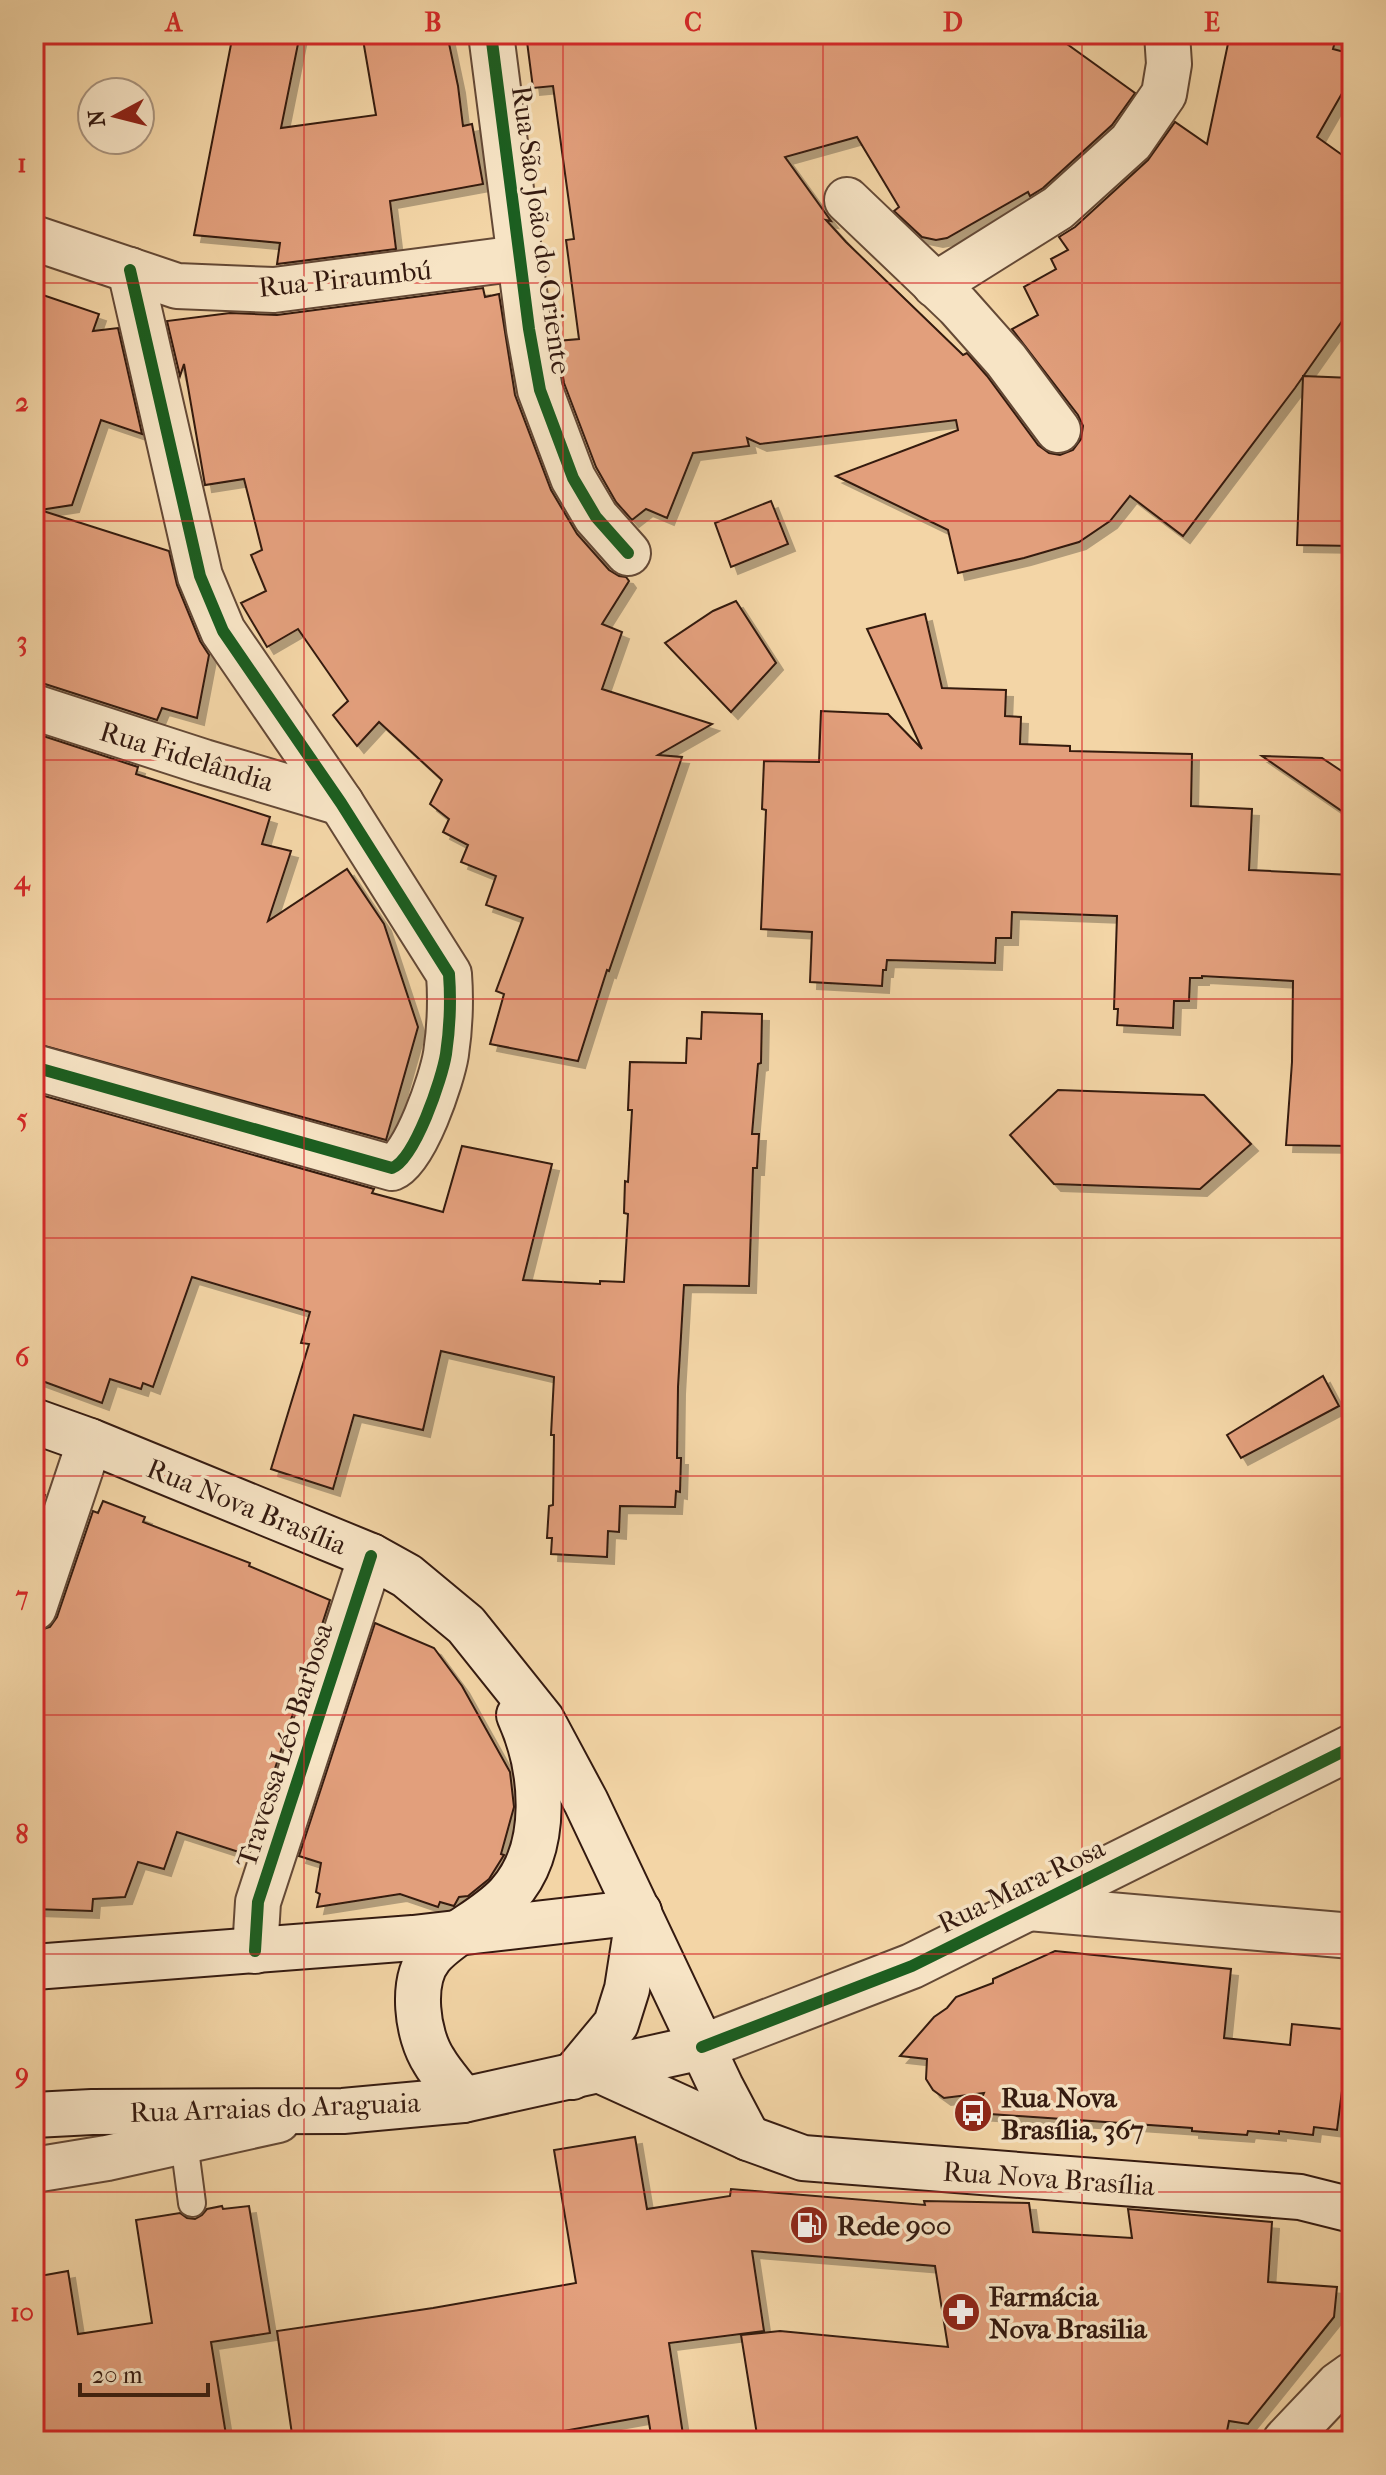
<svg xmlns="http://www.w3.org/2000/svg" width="1386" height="2475" font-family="'IM FELL French Canon',serif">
<defs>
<filter id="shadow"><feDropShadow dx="7" dy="7" stdDeviation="0" flood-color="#0004"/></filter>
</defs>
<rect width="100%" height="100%" fill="#f3d5a6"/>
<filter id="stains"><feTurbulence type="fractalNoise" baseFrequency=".0025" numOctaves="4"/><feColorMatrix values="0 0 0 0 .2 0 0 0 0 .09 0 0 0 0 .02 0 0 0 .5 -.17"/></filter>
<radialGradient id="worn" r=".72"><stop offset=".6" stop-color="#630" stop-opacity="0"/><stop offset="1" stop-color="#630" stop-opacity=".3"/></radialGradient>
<g fill="#e29f7b" stroke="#341a10" stroke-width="2" filter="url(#shadow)">
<path d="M233,34H300L281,128L376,115L362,34H447L458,86L463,126L472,124L483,184L390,201L396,249L277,264L280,243L194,235Z"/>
<path d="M526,34H1053L1135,93L1112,125L1043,188L1030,196L1028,192L947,238L936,240L922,237L894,211L899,207L857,137L785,157L831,221L826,220L846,242L963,355L967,353L987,376L1038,445L1049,453L1060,455L1073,450L1081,439L1083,426L1078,415L1012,329L1038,315L1024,287L1056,269L1051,259L1068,250L1059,237L1075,227L1148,160L1175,122L1207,144L1230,34H1337L1333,49L1352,54V76L1317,137L1352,162V307L1295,388L1183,536L1130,496L1110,521L1079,542L1024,558L958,573L948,530L836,476L958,430L956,420L760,444L747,438L749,446L693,453L667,518L646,509L632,520L616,502L596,467L564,383L557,341L579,339L566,240L574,239L553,86L533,88Z"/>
<path d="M483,288L485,297L499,294L515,395L551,490L577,534L609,570L619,576L626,577L629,581L602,624L622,632L602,689L712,724L658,755L682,757L609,971L607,970L578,1061L490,1044L504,994L496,991L523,918L486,905L496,876L461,862L468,845L443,832L449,819L430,804L442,780L379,722L357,746L333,715L348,701L298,629L267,647L241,603L266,591L251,555L262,550L244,479L205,485L184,364L180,376L167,321L230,313L277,315Z"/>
<path d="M34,292L99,314L93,331L118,328L142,434L101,420L72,505L40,510L169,551L177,585L200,641L209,655L197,718L162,708L157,720L42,683H34Z"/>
<path d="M1303,376L1352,378V546L1297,545Z"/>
<path d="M771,501L788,544L731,567L715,523Z"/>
<path d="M736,601L776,663L731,712L665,643L713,611Z"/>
<path d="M925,614L942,688L1006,690L1005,716L1021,717L1020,744L1070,746V751L1192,754L1191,806L1252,809L1249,870L1352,875V1146L1286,1145L1292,1062L1293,981L1202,976V978H1190L1189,1001H1174L1173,1028L1117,1025L1118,1009H1114L1117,916L1012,912L1011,938H996L995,963L887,960L886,970H883L882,986L810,982L812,932L761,929L766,810L762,809L764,761L819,762L821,711L888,714L922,749L867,629Z"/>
<path d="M34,733L138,767L136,774L270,817L262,844L291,851L268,921L347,869L384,924L418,1027L386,1140L34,1043Z"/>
<path d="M1262,756L1322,758L1352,778V818Z"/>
<path d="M702,1012L762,1014L761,1063L758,1064L752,1134H759L757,1168H753L749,1286L684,1285L678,1387L677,1458H681L680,1492L676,1491L675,1507L620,1506L619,1532L608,1531L607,1557L551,1554L552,1538H547L549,1506L553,1505L554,1435H551L554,1377L441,1351L423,1430L354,1415L333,1489L271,1469L309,1344L301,1343L310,1312L192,1277L153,1387L143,1383L141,1389L110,1379L102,1403L34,1378V1093L374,1189L372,1193L443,1212L462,1146L552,1164L523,1280L600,1284V1281L624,1282L628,1214L624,1213L625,1181L628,1182L632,1110H628L630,1062L686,1063L687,1038L701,1039Z"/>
<path d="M1058,1090L1204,1095L1251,1144L1200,1189L1054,1184L1010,1135Z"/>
<path d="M1323,1376L1339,1406L1241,1458L1227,1435Z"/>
<path d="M34,1492L45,1495L34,1529Z"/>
<path d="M103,1501L145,1517L143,1522L250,1563L249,1566L330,1600L252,1839L251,1838L245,1854L177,1832L164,1869L138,1862L125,1897L93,1899L92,1911L34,1909V1632L50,1627L57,1617L93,1511L98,1513Z"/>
<path d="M375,1623L434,1648L462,1686L510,1772L514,1807L501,1854L504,1855L489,1879L468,1896L459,1897L454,1906L440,1902L438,1907L400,1894L317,1907L320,1894L316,1892L321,1863L299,1856Z"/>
<path d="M1055,1951L1231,1969L1224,2038L1290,2045L1292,2024L1352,2030V2091H1342L1337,2130L1314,2127L1313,2135L1279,2131V2134L1248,2131L1247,2135L1192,2131V2128L976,2113L984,2093L944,2098L933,2090L926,2079L927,2059L900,2056L934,2017L947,2008L956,1997L993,1983V1979Z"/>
<path d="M635,2137L647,2209L730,2196L731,2189L925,2205L924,2201L1029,2203L1033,2232L1132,2238L1128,2209L1272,2222L1268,2282L1337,2287L1334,2317L1248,2424L1229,2421L1225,2441H758L741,2335L780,2331L948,2347L935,2266L752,2251L764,2331L669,2343L684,2441H652L648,2416L552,2433L553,2441H293L277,2331L433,2308L576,2283L554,2150Z"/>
<path d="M222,2206L223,2209L249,2206L270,2333L211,2342L227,2441H42L39,2422L34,2423V2277L68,2271L78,2334L152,2323L136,2220L180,2213L187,2218L195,2219L202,2215L207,2209Z"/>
</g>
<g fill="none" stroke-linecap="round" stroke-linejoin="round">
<defs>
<path id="service" d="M184,2142L192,2203"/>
<g id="minor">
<path d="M491,34L529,329L540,390L573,478L596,517L628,553"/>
<path d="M847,200L958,306L1006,360L1058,430"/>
<path d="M34,238L177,286L274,290L520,258"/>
<path d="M935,285L1058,208L1131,142L1164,94L1169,64L1167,34"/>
<path d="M34,707L204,762L341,803"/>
<path d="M34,1067L392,1168C415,1159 442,1079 446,1054C450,1027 451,1001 449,974L341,803L223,631L200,576L130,270"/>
<path d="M34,1608L90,1441"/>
<path d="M1029,1908L1352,1936"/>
<path d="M255,1951L258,1902L371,1556"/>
<path d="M702,2047L912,1966L1352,1747"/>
<path d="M34,2170L107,2158L278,2120"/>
<path d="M1285,2441L1338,2385L1352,2375"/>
</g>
<g id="secondary">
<path d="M34,1421L90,1441L371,1556L407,1576L466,1625L542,1720L586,1802L721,2087L748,2138"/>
<path d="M34,1967L413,1938L639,1912"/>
<path d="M601,2071L748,2138L803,2158L1300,2197L1352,2210"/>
<path d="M572,2077L616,2024L627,1989L639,1912"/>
<path d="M463,2100C454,2087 442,2075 434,2061C417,2035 410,1981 431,1956C451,1933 486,1919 508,1895C551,1848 543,1768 519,1715"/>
<path d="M34,2115L92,2112L343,2111L463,2100L702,2047"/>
</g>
</defs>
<use href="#service" stroke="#644936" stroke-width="30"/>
<use href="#minor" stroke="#644936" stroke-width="48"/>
<use href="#secondary" stroke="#341a10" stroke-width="48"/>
<use href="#service" stroke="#f7e4c5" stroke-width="26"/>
<use href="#minor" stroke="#f7e4c5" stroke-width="44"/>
<use href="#secondary" stroke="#f7e4c5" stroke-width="44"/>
<defs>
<g id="cycleway">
<path d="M491,34L529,329L540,390L573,478L596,517L628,553"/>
<path d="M34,1067L392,1168C415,1159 442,1079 446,1054C450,1027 451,1001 449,974L341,803L223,631L200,576L130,270"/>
<path d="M255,1951L258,1902L371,1556"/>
<path d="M702,2047L912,1966L1352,1747"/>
</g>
</defs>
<use href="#cycleway" stroke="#f7e4c5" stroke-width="17"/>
<use href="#cycleway" stroke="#1b5e20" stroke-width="12"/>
</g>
<path fill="none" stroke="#d62828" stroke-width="2" stroke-opacity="0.55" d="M304,34V2441M563,34V2441M823,34V2441M1082,34V2441M34,283H1352M34,521H1352M34,760H1352M34,999H1352M34,1238H1352M34,1476H1352M34,1715H1352M34,1954H1352M34,2192H1352"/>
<defs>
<symbol id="bus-disc" viewBox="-11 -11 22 22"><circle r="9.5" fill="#8f2418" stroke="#f7e4c5"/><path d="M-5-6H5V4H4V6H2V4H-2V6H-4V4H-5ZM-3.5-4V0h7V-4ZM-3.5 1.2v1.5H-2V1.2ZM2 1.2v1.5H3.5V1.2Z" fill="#fff"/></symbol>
<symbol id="fuel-disc" viewBox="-11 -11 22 22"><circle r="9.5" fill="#8f2418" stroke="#f7e4c5"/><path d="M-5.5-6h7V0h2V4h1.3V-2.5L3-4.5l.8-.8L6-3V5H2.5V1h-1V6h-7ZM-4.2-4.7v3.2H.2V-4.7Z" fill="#fff"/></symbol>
<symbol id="pharmacy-disc" viewBox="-11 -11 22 22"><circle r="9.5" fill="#8f2418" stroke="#f7e4c5"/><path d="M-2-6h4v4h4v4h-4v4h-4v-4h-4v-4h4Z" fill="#fff"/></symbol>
</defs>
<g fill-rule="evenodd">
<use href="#bus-disc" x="951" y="2091" width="44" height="44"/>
<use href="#fuel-disc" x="787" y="2203" width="44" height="44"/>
<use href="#pharmacy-disc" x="939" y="2290" width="44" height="44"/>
</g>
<g text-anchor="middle" stroke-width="7" stroke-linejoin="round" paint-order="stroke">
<g font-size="28" fill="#341a10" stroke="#f7e4c5">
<text transform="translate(542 230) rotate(82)" y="10">Rua São João do Oriente</text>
<text transform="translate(345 278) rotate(-6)" y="10">Rua Piraumbú</text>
<text transform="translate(187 756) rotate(17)" y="10">Rua Fidelândia</text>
<text transform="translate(247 1506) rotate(22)" y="10">Rua Nova Brasília</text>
<text transform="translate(284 1745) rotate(-72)" y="10">Travessa Léo Barbosa</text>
<text transform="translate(1021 1885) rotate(-26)" y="10">Rua Mara Rosa</text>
<text transform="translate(275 2107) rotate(-2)" y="10">Rua Arraias do Araguaia</text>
<text transform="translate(1049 2178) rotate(4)" y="10">Rua Nova Brasília</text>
</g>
<g font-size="28" font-weight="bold" fill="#341a10" stroke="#f7e4c5" text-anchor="start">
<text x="1001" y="2107">Rua Nova<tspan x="1001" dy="32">Brasília, 367</tspan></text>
<text x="837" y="2235">Rede 900</text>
<text x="989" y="2306">Farmácia<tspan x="989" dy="32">Nova Brasilia</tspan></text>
</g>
</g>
<rect width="1386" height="2475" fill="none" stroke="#f3d5a6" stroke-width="88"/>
<g transform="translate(116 116) rotate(263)"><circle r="38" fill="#f7e4c5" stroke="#a9937d" stroke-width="2"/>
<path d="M0-6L14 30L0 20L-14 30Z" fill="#8f2418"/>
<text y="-12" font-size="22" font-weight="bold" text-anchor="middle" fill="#341a10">N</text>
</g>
<path d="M80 2383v12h128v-12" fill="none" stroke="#341a10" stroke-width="4"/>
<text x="92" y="2383" font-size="24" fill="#341a10" stroke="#f7e4c5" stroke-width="6" paint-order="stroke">20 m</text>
<rect x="44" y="44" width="1298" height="2387" fill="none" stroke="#d62828" stroke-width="3"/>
<g font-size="26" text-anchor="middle" font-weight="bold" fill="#d62828">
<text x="174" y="31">A</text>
<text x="433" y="31">B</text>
<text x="693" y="31">C</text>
<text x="953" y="31">D</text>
<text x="1212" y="31">E</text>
<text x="22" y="172">1</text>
<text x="22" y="411">2</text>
<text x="22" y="650">3</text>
<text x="22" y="889">4</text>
<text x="22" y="1127">5</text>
<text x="22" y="1366">6</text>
<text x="22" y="1605">7</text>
<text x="22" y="1843">8</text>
<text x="22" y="2082">9</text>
<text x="22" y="2321">10</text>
</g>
<rect width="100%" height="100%" filter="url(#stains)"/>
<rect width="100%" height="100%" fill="url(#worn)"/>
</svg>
